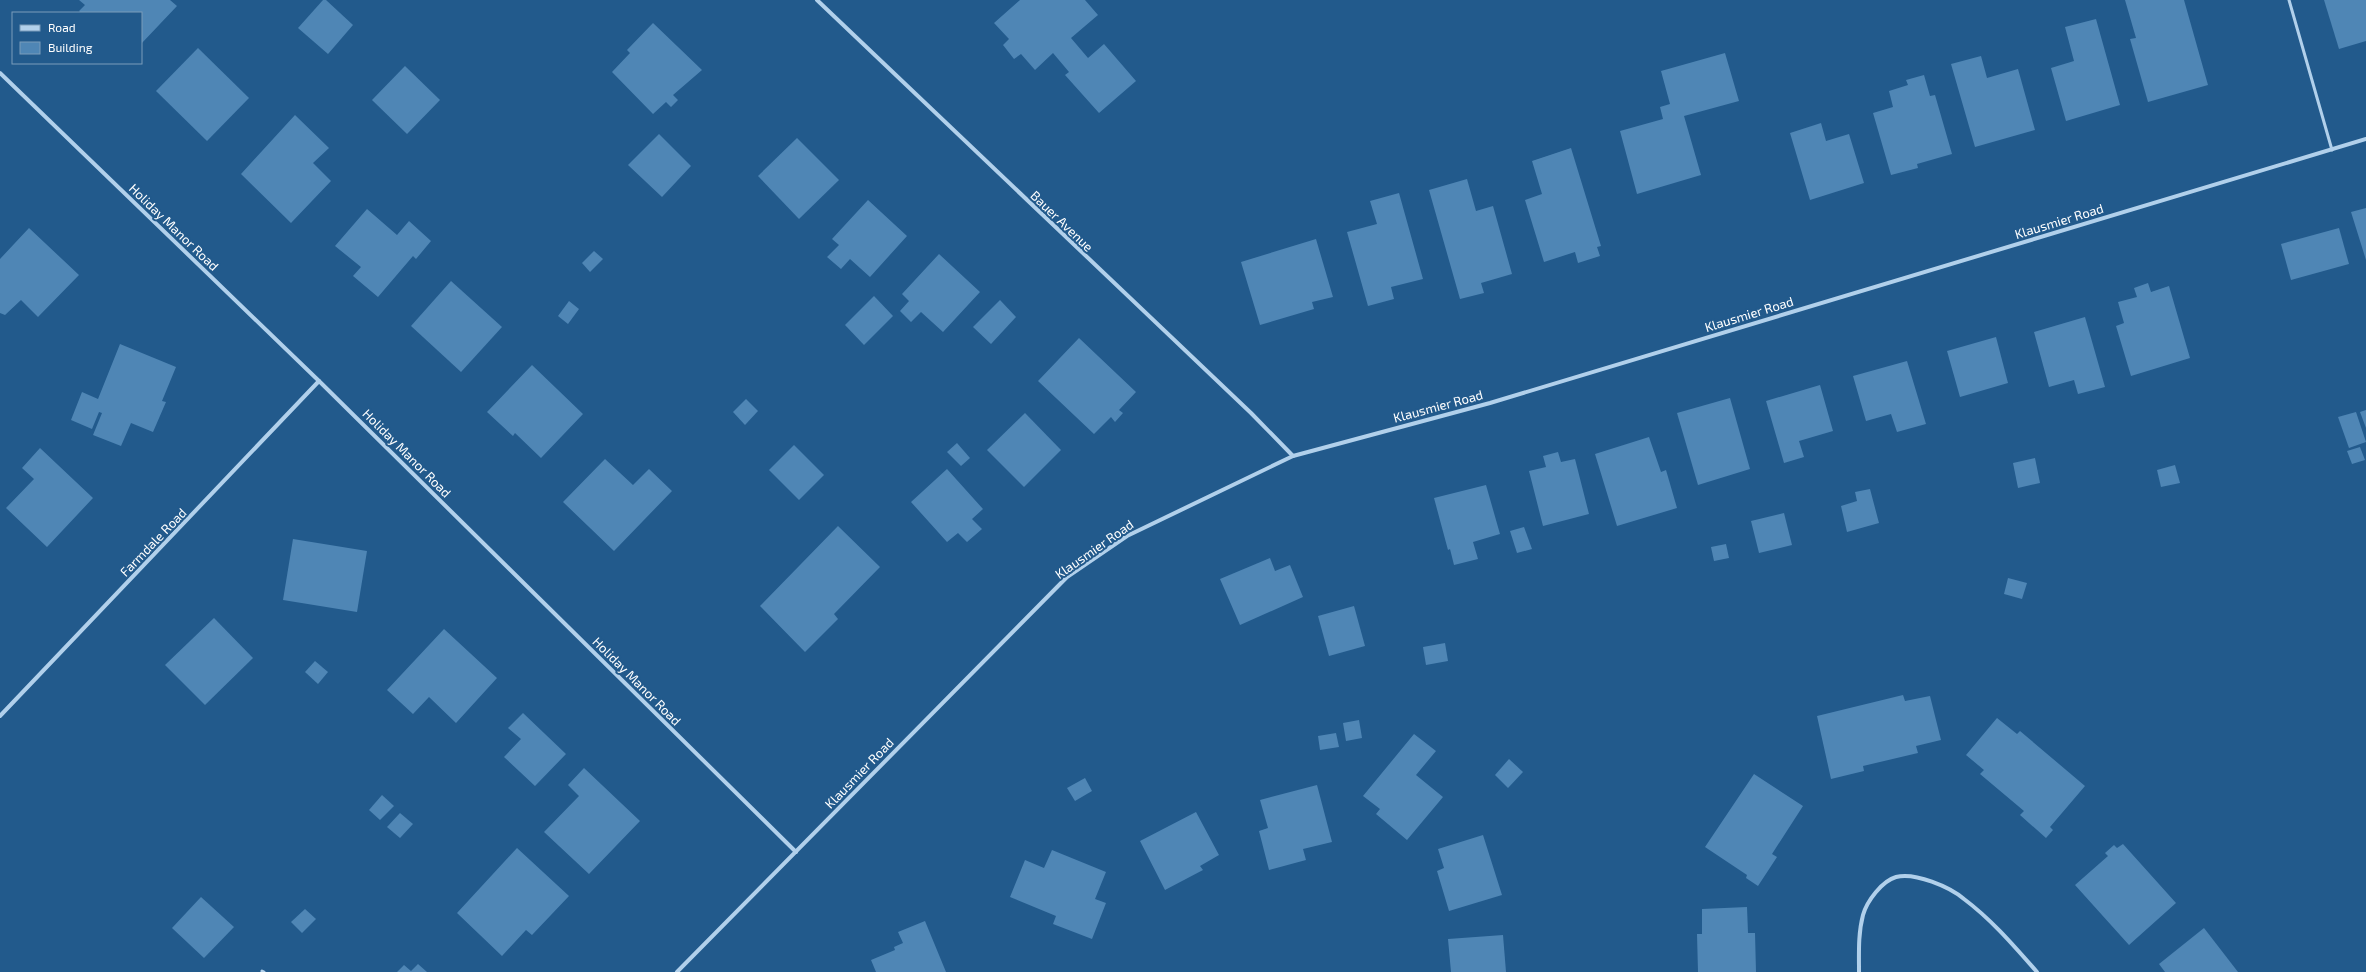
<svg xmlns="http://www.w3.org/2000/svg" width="2366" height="972" font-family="'Exo 2',sans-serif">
<rect width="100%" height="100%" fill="#225a8c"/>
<g fill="#4f86b5">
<path d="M79,0H170L177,6L141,44V13H81L79,11L85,5Z"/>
<path d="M323,0H326L353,25L328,54L298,28Z"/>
<path d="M1020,0H1085L1098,15L1071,38L1088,58L1104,44L1136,81L1099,113L1065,75L1069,72L1053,53L1035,70L1021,54L1014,59L1003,45L1009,39L994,23Z"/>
<path d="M2125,0H2184L2208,85L2148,102L2130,39L2136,38Z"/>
<path d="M2324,0H2366V41L2339,49Z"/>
<path d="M2096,19L2120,105L2066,121L2051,68L2074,61L2065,27Z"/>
<path d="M653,23L702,70L673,95L678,100L671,107L666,102L653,114L612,72L630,53L627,50Z"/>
<path d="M198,48L249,98L207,141L156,91Z"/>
<path d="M1725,53L1739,101L1684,116L1701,175L1637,194L1620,131L1663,119L1660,107L1670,104L1661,71Z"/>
<path d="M1981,56L1987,78L2018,69L2035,130L1975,147L1951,64Z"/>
<path d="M405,66L440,100L407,134L372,100Z"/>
<path d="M1924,75L1930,96L1935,95L1952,154L1917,164L1918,168L1891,175L1873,113L1893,107L1889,91L1908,85L1906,80Z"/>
<path d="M295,115L329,148L313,163L331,181L291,223L241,174Z"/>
<path d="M1821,123L1826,141L1849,134L1864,183L1810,200L1790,133Z"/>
<path d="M659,134L691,166L662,197L628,165Z"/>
<path d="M797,138L839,180L799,219L758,176Z"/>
<path d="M1571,148L1601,246L1597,247L1600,256L1578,263L1575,252L1544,262L1525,200L1542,194L1532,161Z"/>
<path d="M1467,179L1476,211L1493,206L1512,274L1481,283L1484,293L1460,299L1429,190Z"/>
<path d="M1399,193L1423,279L1391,287L1394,299L1368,306L1347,232L1377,224L1370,201Z"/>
<path d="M868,200L907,236L870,277L850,259L841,269L827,257L839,245L832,239Z"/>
<path d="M2366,208V260L2351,212Z"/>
<path d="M367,209L397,235L409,221L431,241L416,259L413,256L378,297L353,276L361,267L335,246Z"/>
<path d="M29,228L79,275L38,317L21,300L5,315L0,313V259Z"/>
<path d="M2339,228L2349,264L2291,280L2281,244Z"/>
<path d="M1316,239L1333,297L1312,302L1314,309L1260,325L1241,262Z"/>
<path d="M594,251L603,259L590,272L582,263Z"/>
<path d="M939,254L980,292L943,332L921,312L911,322L900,311L909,301L902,294Z"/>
<path d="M451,281L502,327L461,372L411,326Z"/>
<path d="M2148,283L2151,292L2169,286L2190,358L2131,376L2116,326L2124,323L2118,302L2137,297L2134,288Z"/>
<path d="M874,296L893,316L864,345L845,325Z"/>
<path d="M1000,300L1016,317L991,344L973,327Z"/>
<path d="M569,301L579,309L568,324L558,316Z"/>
<path d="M2085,317L2105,387L2078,394L2074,380L2049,387L2034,332Z"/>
<path d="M1996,337L2008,383L1960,397L1947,351Z"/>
<path d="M1079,338L1136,392L1119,410L1123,413L1115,422L1111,417L1094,434L1038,381Z"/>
<path d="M120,344L176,367L162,401L166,402L153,432L131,423L121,446L93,435L102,413L99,412L92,429L71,420L82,392L98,399Z"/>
<path d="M1907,361L1926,424L1897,432L1891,414L1866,421L1853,376Z"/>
<path d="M532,365L583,414L541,458L515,433L513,436L487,412Z"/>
<path d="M1820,385L1833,431L1799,441L1804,457L1784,463L1766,401Z"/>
<path d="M1730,398L1750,469L1698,485L1677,413Z"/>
<path d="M746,399L758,411L745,425L733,412Z"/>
<path d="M2366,410V428L2360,412Z"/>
<path d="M2356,412L2366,442L2349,448L2338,417Z"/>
<path d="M1025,413L1061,450L1024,487L987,450Z"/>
<path d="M1649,437L1661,472L1666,470L1677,508L1617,526L1595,454Z"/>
<path d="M957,443L970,458L961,466L947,452Z"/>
<path d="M794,445L824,475L799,500L769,470Z"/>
<path d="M2360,447L2365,460L2352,464L2347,451Z"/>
<path d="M40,448L93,498L47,547L6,508L34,479L22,468Z"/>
<path d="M1558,452L1561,462L1575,459L1589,514L1543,526L1529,471L1546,467L1543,456Z"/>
<path d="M2035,458L2040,483L2018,488L2013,463Z"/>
<path d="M605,459L633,485L649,469L672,491L614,551L563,502Z"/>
<path d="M2175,465L2180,483L2161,487L2157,470Z"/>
<path d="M947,469L983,509L972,519L982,529L967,542L958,533L947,542L911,502Z"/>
<path d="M1486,485L1500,534L1473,542L1478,559L1454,565L1450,549L1448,550L1434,498Z"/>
<path d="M1870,489L1879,523L1847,532L1841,506L1857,501L1855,492Z"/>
<path d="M1784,513L1792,545L1759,553L1751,521Z"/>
<path d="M838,526L880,567L834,614L838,619L805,652L760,606Z"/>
<path d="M1524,527L1532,549L1517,553L1510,531Z"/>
<path d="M293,539L367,551L357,612L283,600Z"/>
<path d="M1726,544L1729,558L1714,561L1711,547Z"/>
<path d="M1270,558L1275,571L1290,565L1303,597L1240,625L1220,579Z"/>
<path d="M2008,578L2027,583L2022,599L2004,594Z"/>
<path d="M1354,606L1365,646L1329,656L1318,616Z"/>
<path d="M214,618L253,658L205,705L165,665Z"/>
<path d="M444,629L497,678L456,723L429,697L413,714L387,690Z"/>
<path d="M1445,643L1448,661L1426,665L1423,647Z"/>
<path d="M315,661L328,672L318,684L305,672Z"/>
<path d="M1903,695L1905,701L1930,696L1941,740L1916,746L1918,753L1863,766L1864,771L1831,779L1817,716Z"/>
<path d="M523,713L566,754L535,786L504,757L521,739L508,728Z"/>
<path d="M1997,718L2017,734L2020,731L2085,786L2050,827L2053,830L2046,838L2020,815L2024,811L1980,774L1984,770L1966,755Z"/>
<path d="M1359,720L1362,738L1346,741L1343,723Z"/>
<path d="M1336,733L1339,747L1320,750L1318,736Z"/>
<path d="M1414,734L1436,751L1416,775L1443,797L1407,840L1376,814L1380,809L1363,796Z"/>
<path d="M1509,759L1523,772L1508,788L1495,775Z"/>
<path d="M584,768L640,821L589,874L544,832L579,796L568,785Z"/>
<path d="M1754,774L1803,806L1772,854L1777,857L1758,886L1746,878L1747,875L1705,847Z"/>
<path d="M1085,778L1092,791L1075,801L1067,788Z"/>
<path d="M1317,785L1332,842L1303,849L1306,860L1269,870L1259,831L1268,828L1260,800Z"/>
<path d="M382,795L394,806L380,820L369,810Z"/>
<path d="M1196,812L1219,855L1200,866L1203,870L1165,890L1140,841Z"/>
<path d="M400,813L413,824L400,838L387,827Z"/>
<path d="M1483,835L1502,895L1449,911L1437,871L1444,868L1438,849Z"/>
<path d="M2123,844L2176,903L2129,945L2075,885L2108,856L2105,853L2114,845L2117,848Z"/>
<path d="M517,848L569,896L532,935L526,930L502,956L457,913Z"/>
<path d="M1052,850L1106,872L1095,899L1106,903L1092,939L1053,924L1056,916L1010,897L1025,860L1044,868Z"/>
<path d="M201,897L234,927L204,958L172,928Z"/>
<path d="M1747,907L1748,933H1755L1756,972H1698L1697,934H1702V909Z"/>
<path d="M305,909L316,919L302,933L291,922Z"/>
<path d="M925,921L946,972H876L871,960L895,950L894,947L903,943L898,932Z"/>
<path d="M2204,928L2238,972H2165L2159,964Z"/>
<path d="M1503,935L1506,972H1451L1448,939Z"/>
<path d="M418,964L427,972H397L404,965L411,971Z"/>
</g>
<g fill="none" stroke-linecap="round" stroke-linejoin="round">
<g stroke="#b1d0eb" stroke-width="3">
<path d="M2289,0L2332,150"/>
<path d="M262,971L264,972"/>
</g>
<g stroke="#b1d0eb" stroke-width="4">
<path d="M817,0L1251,413L1293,456"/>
<path d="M0,73L319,381L796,852"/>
<path d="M0,716L319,381"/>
<path d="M677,972L1067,577L1127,536L1293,456L1490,403L2366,139"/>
<path d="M1859,972C1859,953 1858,934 1863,915C1867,901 1882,881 1896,877C1915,872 1950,887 1964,899C1992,920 2014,946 2037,972"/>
</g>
</g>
<g text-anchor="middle" stroke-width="4" stroke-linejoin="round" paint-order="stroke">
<g font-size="13" fill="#fff" stroke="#225a8c">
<text transform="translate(1062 221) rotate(44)" y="5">Bauer Avenue</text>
<text transform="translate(2059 221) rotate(-17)" y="5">Klausmier Road</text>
<text transform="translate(174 227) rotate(44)" y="5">Holiday Manor Road</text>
<text transform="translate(1749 314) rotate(-17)" y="5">Klausmier Road</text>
<text transform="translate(1438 406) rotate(-15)" y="5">Klausmier Road</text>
<text transform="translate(407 453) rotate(45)" y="5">Holiday Manor Road</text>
<text transform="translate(153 542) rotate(-46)" y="5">Farmdale Road</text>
<text transform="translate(1094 549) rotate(-35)" y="5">Klausmier Road</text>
<text transform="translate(637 681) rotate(45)" y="5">Holiday Manor Road</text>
<text transform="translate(859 773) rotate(-46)" y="5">Klausmier Road</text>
</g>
</g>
<rect x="12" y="12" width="130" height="52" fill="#225a8c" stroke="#7a9cba"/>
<rect x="20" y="25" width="20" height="6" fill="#b1d0eb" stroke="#7a9cba"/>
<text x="48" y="32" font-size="12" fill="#ffffff">Road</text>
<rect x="20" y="42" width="20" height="12" fill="#4f86b5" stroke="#7a9cba"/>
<text x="48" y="52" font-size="12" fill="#ffffff">Building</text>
</svg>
